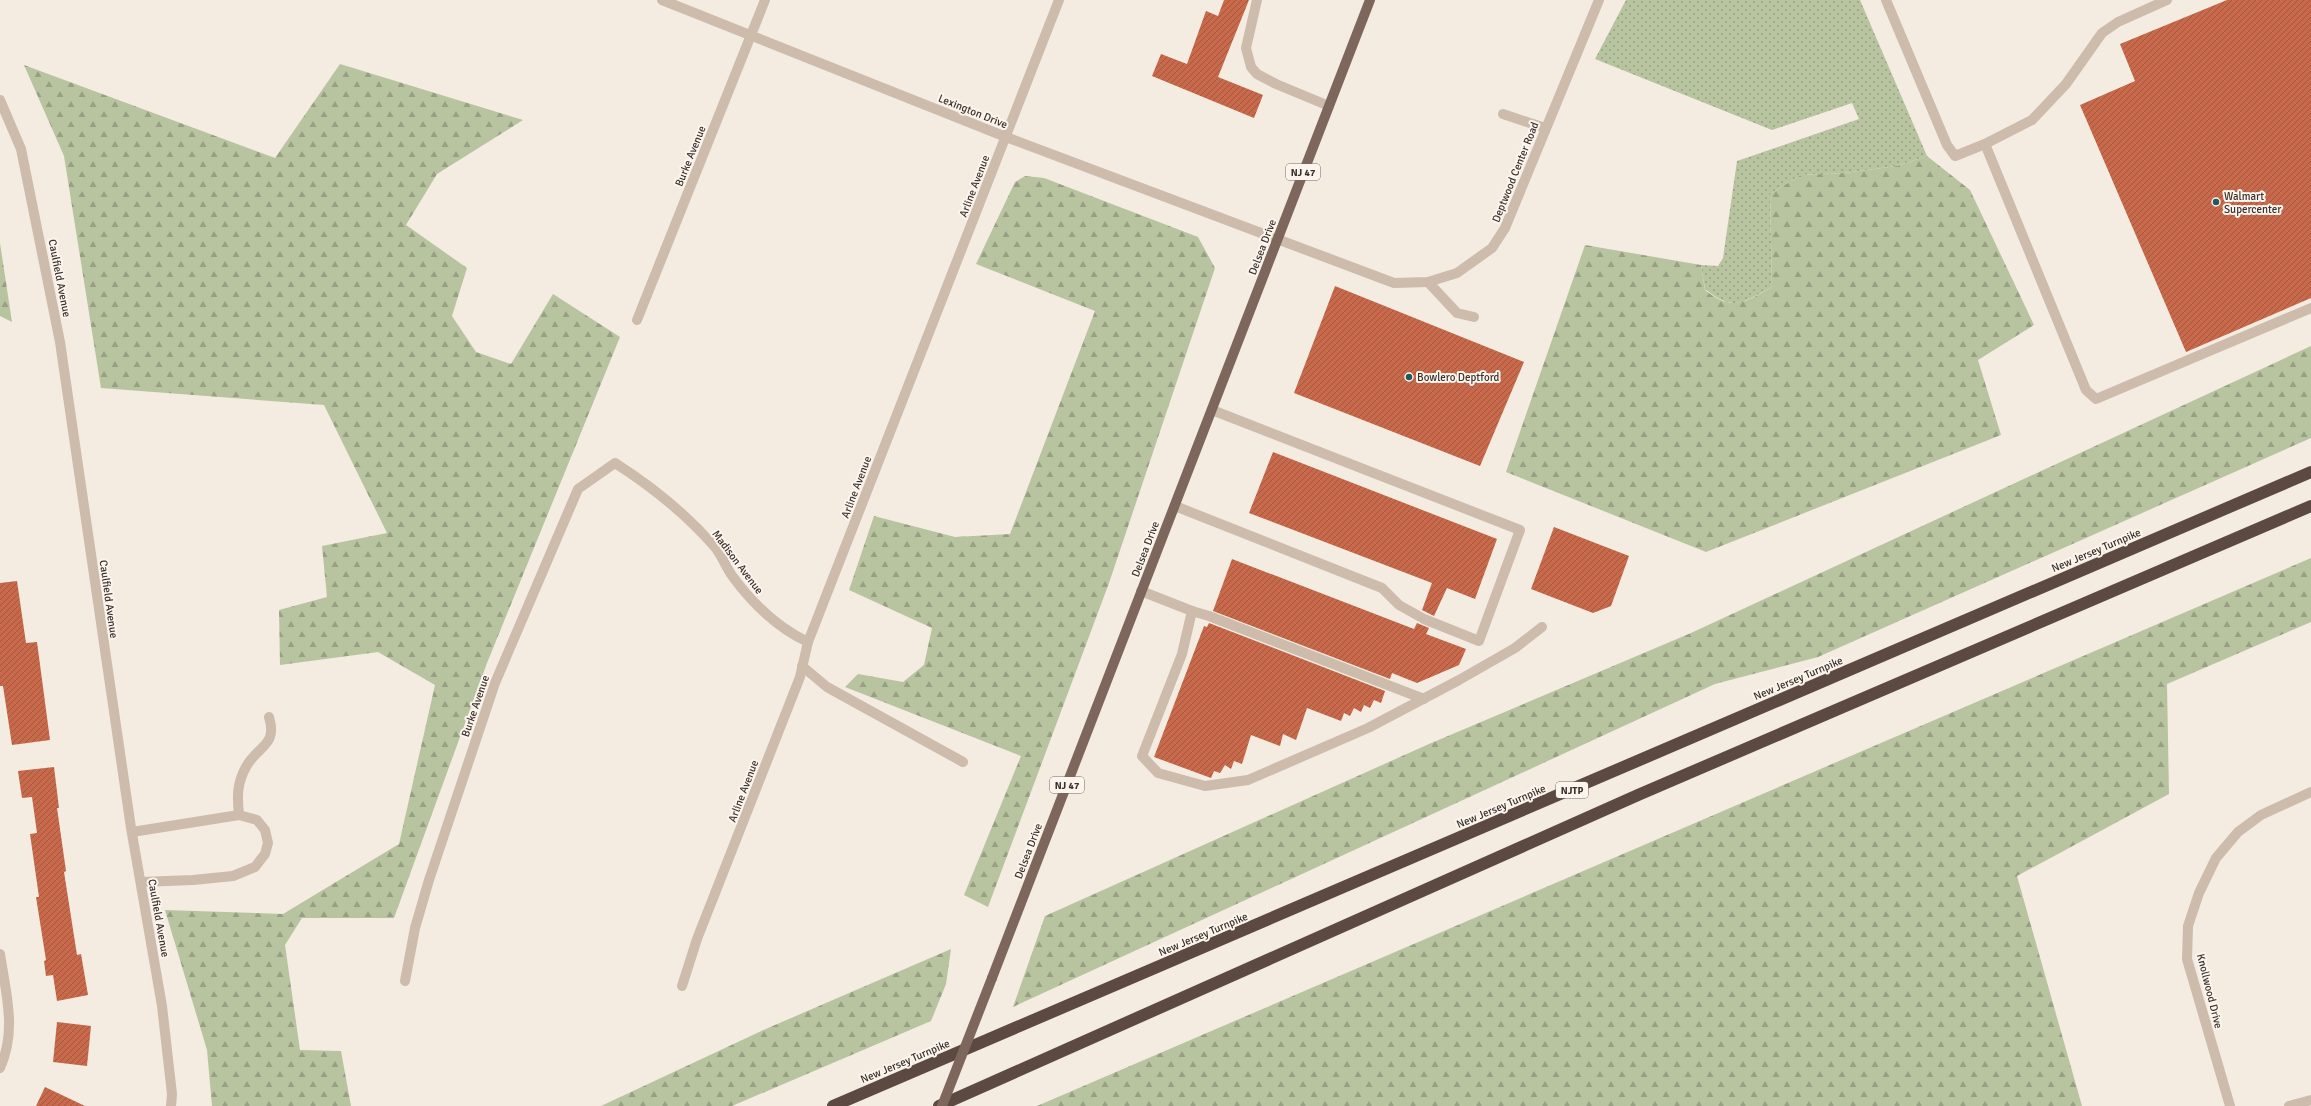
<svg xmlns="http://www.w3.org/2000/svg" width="2311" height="1106" font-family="Signika,sans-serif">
<defs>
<pattern id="green-dots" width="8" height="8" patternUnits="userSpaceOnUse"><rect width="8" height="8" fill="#b8c4a0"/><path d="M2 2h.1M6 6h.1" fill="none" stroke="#97a083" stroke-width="1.8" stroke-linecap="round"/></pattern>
<pattern id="forest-firs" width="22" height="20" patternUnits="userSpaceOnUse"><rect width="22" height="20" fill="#b8c4a0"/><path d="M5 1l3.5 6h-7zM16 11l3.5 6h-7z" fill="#97a083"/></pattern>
<pattern id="building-hatch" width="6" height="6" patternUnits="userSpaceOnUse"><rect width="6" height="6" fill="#c8694b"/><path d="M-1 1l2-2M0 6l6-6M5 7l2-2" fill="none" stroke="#a4573f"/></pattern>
</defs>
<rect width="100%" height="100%" fill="#f4ebe1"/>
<path fill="url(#green-dots)" d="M1626,0H1860L1927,156L1897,166L1844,173L1801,175L1770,194L1772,287C1742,302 1735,313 1705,289L1701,265L1718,266L1723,258L1737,161L1859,119L1852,103L1772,130L1595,59Z"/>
<g fill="url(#forest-firs)">
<path d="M340,64L523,120L437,174L406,225L467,268L452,316L476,352L511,364L553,294L620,337L487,663L394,918H302L285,945L300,1050L341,1051L351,1106H212L207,1050L165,910L283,914L399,844L435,685L378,652L280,665L279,610L327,597L322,546L387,533L324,405L101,388L64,156L24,65L275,158Z"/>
<path d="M1927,156L1970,190L2034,325L1978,360L2001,435L1706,552L1506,472L1585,245L1701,265L1705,290C1733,312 1743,303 1772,287L1770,194L1801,175L1844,173L1897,166Z"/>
<path d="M1025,176L1044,178L1198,237L1215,268L1109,583L988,907L964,895L1021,756L845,687L858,674L903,682L924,665L932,628L849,590L874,516L955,537L1010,534L1095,311L976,264L1015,182Z"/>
<path d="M0,243L12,322L0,316Z"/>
<path d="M2311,346V438L1818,657L1715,684L1013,1007L1045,916L1429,744L1691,633Z"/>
<path d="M2311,558V622L2167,684L2169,794L2017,876L2082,1106H1037Z"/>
<path d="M951,949L946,984L931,1021L732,1106H601L768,1028Z"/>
</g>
<g fill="url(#building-hatch)">
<path d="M1224,0H1249L1218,77L1263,95L1254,118L1152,76L1161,54L1187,64L1206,11L1218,16Z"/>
<path d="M2227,0H2311V298L2186,352L2080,105L2135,81L2120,44Z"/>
<path d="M1335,286L1524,362L1480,466L1294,393Z"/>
<path d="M1273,452L1497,539L1475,599L1447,588L1434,616L1422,610L1432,583L1249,513Z"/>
<path d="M1554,527L1629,556L1611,606L1593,613L1531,589Z"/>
<path d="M1232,559L1414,629L1417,623L1429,628L1426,634L1466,649L1459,665L1417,683L1392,673L1390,679L1213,611Z"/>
<path d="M17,581L26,643L37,642L50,740L12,745L3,686H0V583Z"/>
<path d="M1209,623L1385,691L1381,703L1374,700L1370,708L1364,705L1361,712L1354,708L1350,716L1344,713L1341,721L1307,708L1296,740L1283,734L1280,746L1251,735L1242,764L1234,761L1231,769L1225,765L1220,773L1214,771L1211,778L1154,757L1204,626L1207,627Z"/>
<path d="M54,767L59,808H57L66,871L64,872L77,955L81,954L88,995L57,1001L53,975L46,976L44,961L46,960L36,897H39L30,834L37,833L32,797L22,798L18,771Z"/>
<path d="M57,1022L91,1026L87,1066L53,1062Z"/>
<path d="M45,1087L85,1106H36Z"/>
</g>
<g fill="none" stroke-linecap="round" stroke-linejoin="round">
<g stroke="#cdbbac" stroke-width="10">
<path d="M662,0L1006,137L1394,283L1428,282L1457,273L1492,248L1505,228L1599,0"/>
<path d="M1257,0L1246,48L1251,67L1257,74L1276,84L1329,106"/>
<path d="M1886,0L1947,145L1955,156L1985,144L2032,120L2066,84L2102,33L2118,22L2167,0"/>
<path d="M0,100L21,149L60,342L131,828L162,1006L172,1094L171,1106"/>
<path d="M1503,114L1545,128"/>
<path d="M1985,144L2086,390L2096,399L2311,308"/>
<path d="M1428,282L1457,313L1474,317"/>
<path d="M637,320L765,0"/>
<path d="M1175,506L1382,588L1399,605L1424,619L1479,641L1520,530L1212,410"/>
<path d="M1141,591L1192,611L1182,654L1142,756L1158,773L1205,786L1248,780L1368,728L1459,680L1515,648L1542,627"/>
<path d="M1192,611L1209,616L1424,699"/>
<path d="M802,666L827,687L963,762"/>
<path d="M239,815C237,796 237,783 246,767C257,746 278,746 269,717"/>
<path d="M132,832L239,815L257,820L265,830L268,843L265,854L255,867L233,876L193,880L141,882"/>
<path d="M0,954C6,994 17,1030 0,1068"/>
<path d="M405,981L415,928L429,880L495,683L578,489L615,463C651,486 685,513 714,546C722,555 726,568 733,577C753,604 778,628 808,642"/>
<path d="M682,986L697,939L800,677L808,642L824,601L1059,0"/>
<path d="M2230,1106L2187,959L2188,926L2199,893L2216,858L2238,832L2261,815L2311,792"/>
<path d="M2289,1106L2311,1100"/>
</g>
<path stroke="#7d675c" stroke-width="10" d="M992,978L1370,0"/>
<g stroke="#5c4a42" stroke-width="12">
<path d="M833,1106L2311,472"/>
<path d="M939,1106L1638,795L2311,506"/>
</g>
<path stroke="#7d675c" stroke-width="10" d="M942,1106L992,978"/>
</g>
<g fill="#1f5a5e" stroke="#fbf5ee" stroke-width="1.5">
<circle cx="2216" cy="202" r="4"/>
<circle cx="1409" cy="377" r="4"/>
</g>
<g text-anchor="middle" stroke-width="4" stroke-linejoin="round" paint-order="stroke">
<g fill="#fbf5ee" stroke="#756b66" stroke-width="1">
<rect x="1286" y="164" width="34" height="16" rx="3"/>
<rect x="1050" y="777" width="34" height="16" rx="3"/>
<rect x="1556" y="782" width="32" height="16" rx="3"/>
</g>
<g font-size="10" font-weight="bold" fill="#3b302b">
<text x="1303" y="176">NJ 47</text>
<text x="1067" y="789">NJ 47</text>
<text x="1572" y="794">NJTP</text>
</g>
<g font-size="11" fill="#3b302b" stroke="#fbf5ee">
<text transform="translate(973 111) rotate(22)" y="4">Lexington Drive</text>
<text transform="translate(690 156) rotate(-68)" y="4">Burke Avenue</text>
<text transform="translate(1515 172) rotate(-68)" y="4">Deptwood Center Road</text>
<text transform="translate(974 186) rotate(-69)" y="4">Arline Avenue</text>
<text transform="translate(1262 247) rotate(-69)" y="4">Delsea Drive</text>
<text transform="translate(60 278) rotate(79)" y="4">Caulfield Avenue</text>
<text transform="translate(856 487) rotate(-69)" y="4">Arline Avenue</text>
<text transform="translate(1145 549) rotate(-69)" y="4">Delsea Drive</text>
<text transform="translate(2096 550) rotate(-23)" y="4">New Jersey Turnpike</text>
<text transform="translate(738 562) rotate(53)" y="4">Madison Avenue</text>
<text transform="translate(109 599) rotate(82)" y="4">Caulfield Avenue</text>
<text transform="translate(1798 678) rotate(-23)" y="4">New Jersey Turnpike</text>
<text transform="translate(475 706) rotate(-71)" y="4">Burke Avenue</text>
<text transform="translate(743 791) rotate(-69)" y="4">Arline Avenue</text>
<text transform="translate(1501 806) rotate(-23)" y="4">New Jersey Turnpike</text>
<text transform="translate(1028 851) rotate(-69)" y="4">Delsea Drive</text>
<text transform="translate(159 918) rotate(80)" y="4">Caulfield Avenue</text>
<text transform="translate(1203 934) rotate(-23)" y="4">New Jersey Turnpike</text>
<text transform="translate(2210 991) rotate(76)" y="4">Knollwood Drive</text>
<text transform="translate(905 1061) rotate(-23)" y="4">New Jersey Turnpike</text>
</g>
<g font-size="11" fill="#3b302b" stroke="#fbf5ee" text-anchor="start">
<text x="2224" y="200">Walmart<tspan x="2224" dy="13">Supercenter</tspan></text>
<text x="1417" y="381">Bowlero Deptford</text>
</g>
</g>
</svg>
